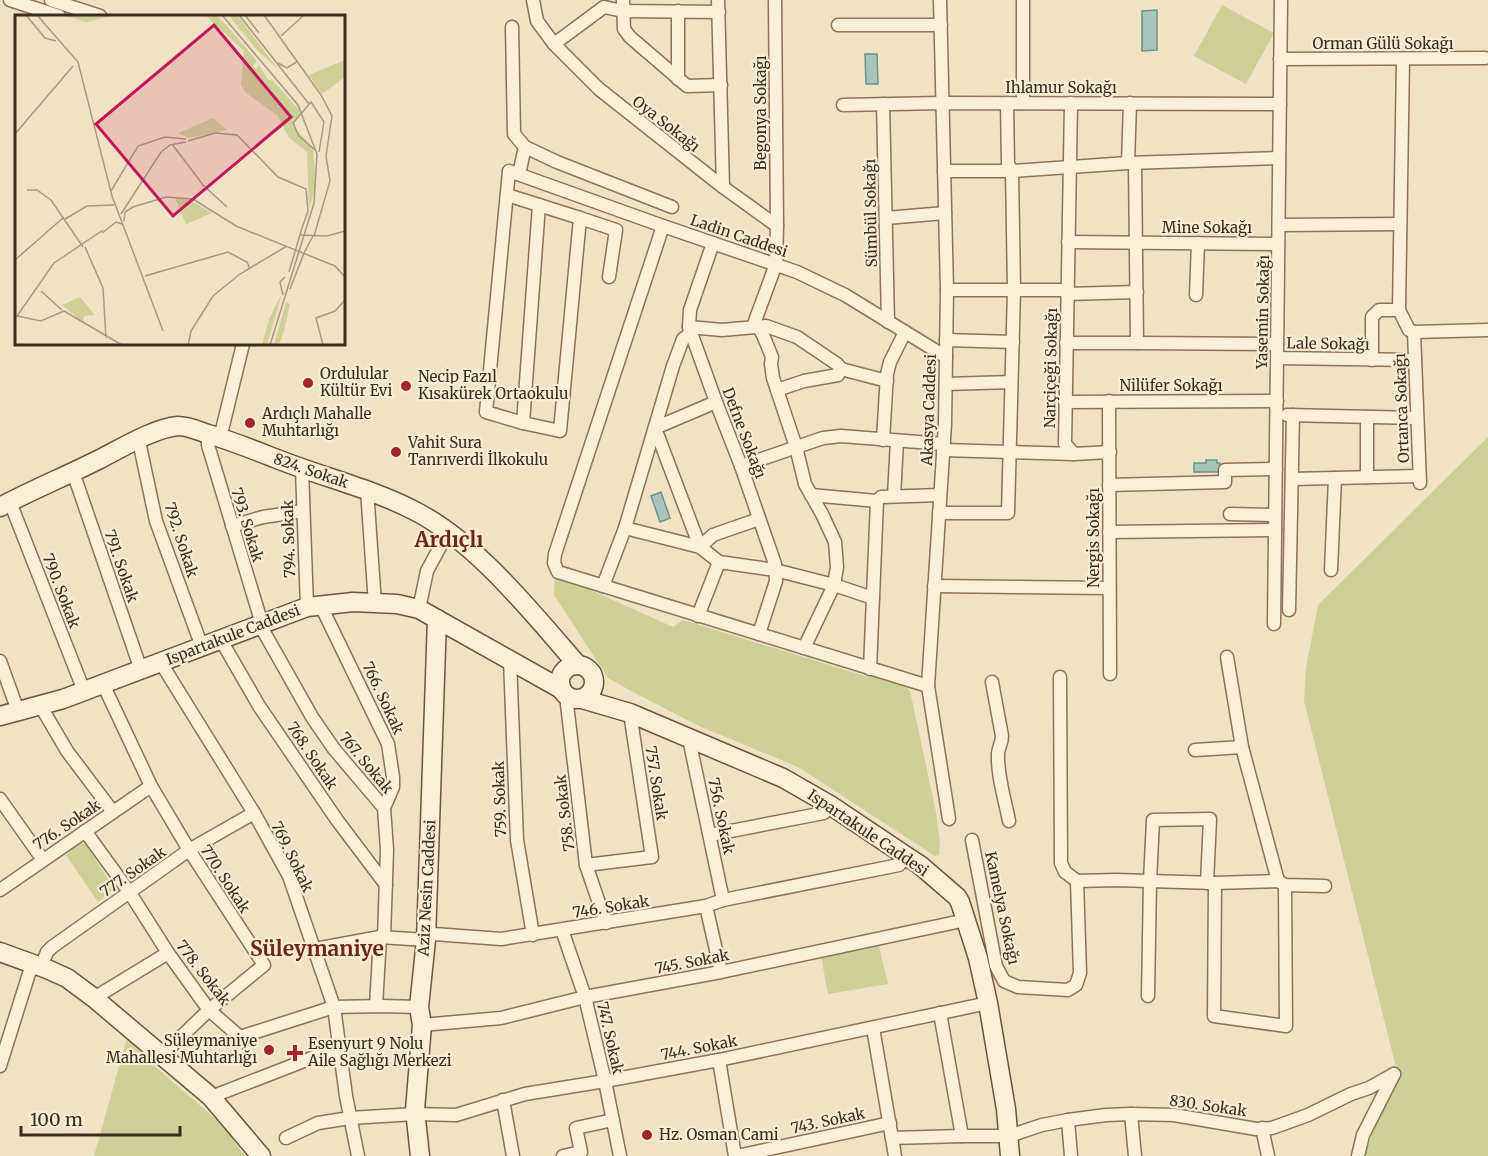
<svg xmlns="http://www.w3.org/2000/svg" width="1488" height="1156" font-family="Merriweather,serif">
<rect width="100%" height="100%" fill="#f1e1c5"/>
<g fill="#cdd197">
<path d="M1222,5L1274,33L1246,84L1194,56Z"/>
<path d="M1488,437V1156H1365C1373,1127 1388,1100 1397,1071L1304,701L1306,668L1318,605Z"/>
<path d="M555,574L673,627L683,620L868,677L877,675L902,683L910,691L936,812L940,844L939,855L935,856L798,767L699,726L633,692L608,678L554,595Z"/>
<path d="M80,843H85L114,889L98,902L66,855Z"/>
<path d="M879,946L888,984L828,994L821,956Z"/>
<path d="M127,1038C154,1069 187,1092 216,1120C227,1130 236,1144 245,1156H94Z"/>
</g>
<g fill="#a7c4ba" stroke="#6c9488" stroke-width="1.5">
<path d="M1157,10V50L1142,51V11Z"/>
<path d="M865,54H877L878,84H866Z"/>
<path d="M1206,460H1217V463H1220V472H1194V463H1206Z"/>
<path d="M661,492L670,518L660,522L651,496Z"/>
</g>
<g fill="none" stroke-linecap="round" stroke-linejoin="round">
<defs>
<g id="street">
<path d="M10,0L59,16"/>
<path d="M51,0L100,16"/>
<path d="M533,0L537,21L554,44L599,89L723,187L777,226L776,264L755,321L763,335L772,357L771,364L773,378L796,447L805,484L822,514L835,542L837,567L834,585L804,648"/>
<path d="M623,0L624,29L630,37L687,86L721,85"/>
<path d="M718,0L723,187"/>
<path d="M775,0L777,226"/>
<path d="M940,0L947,290L945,424L928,686L949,819"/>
<path d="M1023,0V103"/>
<path d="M678,11V79"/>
<path d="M838,25H941"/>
<path d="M512,27L514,134L525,147L519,174"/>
<path d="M554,44L604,7L623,11L719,12"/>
<path d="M1280,59L1485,58"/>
<path d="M1403,59L1399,310L1409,330L1414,332L1488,330"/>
<path d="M1071,103L1065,444L1074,454L1110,452"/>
<path d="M883,104L888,322"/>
<path d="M843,105L942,103L1280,104"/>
<path d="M525,147L557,162L672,207"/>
<path d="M1129,163L1279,158"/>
<path d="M944,171H1012L1128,163L1130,103"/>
<path d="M507,195L580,218"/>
<path d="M886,218L945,213"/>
<path d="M1279,225L1400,224"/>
<path d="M663,226L555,554L554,563L558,572L928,686"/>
<path d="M1068,242L1278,244"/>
<path d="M713,243L690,310L689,327L716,402L741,466L775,564L776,581L759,634"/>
<path d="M609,277L616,230L580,218L560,431L523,423L486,412L509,171L663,226L797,272L845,295L946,357"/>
<path d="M947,290H1067"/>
<path d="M1067,294L1137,292"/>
<path d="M1196,295L1198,243"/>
<path d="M689,327L722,330L766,326L797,337L837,364L841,369L838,375L804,381L777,390"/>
<path d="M1414,332L1420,483"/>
<path d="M946,340L1013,342"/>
<path d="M1066,343H1137L1135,163"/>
<path d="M1137,343L1277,344"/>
<path d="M1277,358L1415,360"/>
<path d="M1372,360V317L1379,310H1399"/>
<path d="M841,369L887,381"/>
<path d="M946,384L1011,382"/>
<path d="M1109,401L1110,674"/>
<path d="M1065,402L1277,401"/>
<path d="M1287,415L1417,418"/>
<path d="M523,423L539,205"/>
<path d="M208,434V445L262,624"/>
<path d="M220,438L243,344"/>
<path d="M137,440L140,446L156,521L202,647"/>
<path d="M883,440L887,374L890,362L905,332"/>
<path d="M943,450L1074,454"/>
<path d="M741,466L823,438L841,436L944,444"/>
<path d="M302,469L307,607"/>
<path d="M73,472L141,670"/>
<path d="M1367,477V417"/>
<path d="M1292,479L1419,476"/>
<path d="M1109,485L1225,482V470L1276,469"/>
<path d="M367,490L375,604"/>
<path d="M811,495L877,501"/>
<path d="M894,496L897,441"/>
<path d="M10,502L84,691"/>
<path d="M939,513H1008L1014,290L1012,171L1008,164L1007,103"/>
<path d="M1230,514L1275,515"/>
<path d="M232,526L263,517L303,511"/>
<path d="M625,528L700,547L719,562L775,570L834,585L873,598"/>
<path d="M1109,532L1275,530"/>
<path d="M700,547L655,428L716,402"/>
<path d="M700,547L713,535L759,519"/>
<path d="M1331,570L1335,478"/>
<path d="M603,586L625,528L673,366L683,339L691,333"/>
<path d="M934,586L1109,588"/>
<path d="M321,606L388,744L393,777V787L384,808"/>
<path d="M419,609L427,571L448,532"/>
<path d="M1289,610L1293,415"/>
<path d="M698,616L719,562"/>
<path d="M1274,624L1281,0"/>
<path d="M260,625L312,717L334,749L384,808L387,850L384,937"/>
<path d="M221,640L259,706L337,820L386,885"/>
<path d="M510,660L517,840L533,935"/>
<path d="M0,661L18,711"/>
<path d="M161,663L254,813L289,876L334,1007L346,1096L358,1156"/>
<path d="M870,669L877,501L881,497L940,495"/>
<path d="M1060,677L1061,863L1065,872L1077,881L1116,880L1215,883L1278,881L1285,885L1325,886"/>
<path d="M992,682L1002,736C1002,744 998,748 998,754C997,775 1005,800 1009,821"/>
<path d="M103,684L151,786L189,850L264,965L209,1010L161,1056"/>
<path d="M566,696L586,865L606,923"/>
<path d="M40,705L67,751L113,812"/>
<path d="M689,739L723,900"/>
<path d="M1242,747L1278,881"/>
<path d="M1195,750L1242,747L1227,657"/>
<path d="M0,799L43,860"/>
<path d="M85,831L130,893L168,953L209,1010L240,1037L334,1007L382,1006L419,1007"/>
<path d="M710,835L824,813L830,805"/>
<path d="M972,840L996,966L1004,981L1018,987L1068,990L1076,985L1080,973L1077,881"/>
<path d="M586,865L652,857L630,713"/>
<path d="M1215,883L1214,1016L1286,1026L1285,885"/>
<path d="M0,890L151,786"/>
<path d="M706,906L721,972"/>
<path d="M562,930L585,997L605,1081L620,1156"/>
<path d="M315,949L380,937L426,940L434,934L501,939L706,906L723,900L899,865L906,856"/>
<path d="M41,967L47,952L52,947L189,850L254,813"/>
<path d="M1148,996L1150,881L1153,820L1210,819L1207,883"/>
<path d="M94,998L168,953"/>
<path d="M376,1006L380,937"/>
<path d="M940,1013L962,1136"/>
<path d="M422,1025L501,1018L585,997L721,972L966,920"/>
<path d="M873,1028L895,1156"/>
<path d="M719,1060L735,1156"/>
<path d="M0,1066L32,964"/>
<path d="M211,1097L340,1047"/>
<path d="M503,1100L513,1156"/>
<path d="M1131,1114L1135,1156"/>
<path d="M1068,1120L1071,1156"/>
<path d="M1262,1128L1268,1156"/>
<path d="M286,1138L318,1123L350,1118L415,1114L456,1115L525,1094L605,1081L719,1060L988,1003"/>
<path d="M892,1138L962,1136H1009L1042,1125L1068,1120L1106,1115L1131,1114L1174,1115L1256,1129L1272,1128L1308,1115L1351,1094L1369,1088L1394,1074"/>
<path d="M563,1156L581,1152L576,1128L613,1120"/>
<path d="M737,1156L890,1123"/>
<path d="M1358,1156L1363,1135L1394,1074"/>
</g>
<g id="secondary">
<path d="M0,507C32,490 66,476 98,460C120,449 154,428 178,426C188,426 199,431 208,434C232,441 254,450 277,459C322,477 370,488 413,510C477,542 531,612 578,665"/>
<circle cx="577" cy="682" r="17"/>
<path d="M582,699L630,713L783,778L830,805L906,856L920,865L957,897L960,902L978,958L988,1003L1006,1109L1010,1156"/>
<path d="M0,716L63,699L307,607L353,602L397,604L419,609L561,689"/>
<path d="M0,952L47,969L67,978L94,998L211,1097L261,1156"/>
<path d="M420,1156L415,1110L422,1025L419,1007L426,940L437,619"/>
</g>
</defs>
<use href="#street" stroke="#8e7259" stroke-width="15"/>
<use href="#secondary" stroke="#70533c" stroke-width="21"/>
<use href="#street" stroke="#fbefd9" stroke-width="12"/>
<use href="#secondary" stroke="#fbefd9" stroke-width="18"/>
</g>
<g fill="#a2242d" stroke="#f8ecd5" stroke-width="2">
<circle cx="308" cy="383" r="6"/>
<circle cx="406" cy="386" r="6"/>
<circle cx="250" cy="423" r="6"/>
<circle cx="396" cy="452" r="6"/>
<circle cx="269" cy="1050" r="6"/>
<path d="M292 1044h6v6h6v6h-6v6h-6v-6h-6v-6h6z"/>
<circle cx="647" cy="1135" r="6"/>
</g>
<g text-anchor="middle" stroke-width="4.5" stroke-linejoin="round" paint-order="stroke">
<g font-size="15" fill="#3d2b1e" stroke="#f8ecd5">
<text x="1383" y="49">Orman Gülü Sokağı</text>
<text x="1061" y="93">Ihlamur Sokağı</text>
<text transform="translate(761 113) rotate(-90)" y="5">Begonya Sokağı</text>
<text transform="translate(666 124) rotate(38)" y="5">Oya Sokağı</text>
<text transform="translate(871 213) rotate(-91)" y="5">Sümbül Sokağı</text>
<text x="1207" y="233">Mine Sokağı</text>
<text transform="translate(739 236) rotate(19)" y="5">Ladin Caddesi</text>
<text transform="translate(1263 312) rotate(-89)" y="5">Yasemin Sokağı</text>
<text transform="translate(1328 344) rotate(1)" y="5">Lale Sokağı</text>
<text transform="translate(1051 368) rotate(-89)" y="5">Narçiçeği Sokağı</text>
<text x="1171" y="391">Nilüfer Sokağı</text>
<text transform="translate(1402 408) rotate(-92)" y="5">Ortanca Sokağı</text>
<text transform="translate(929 410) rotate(-88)" y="5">Akasya Caddesi</text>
<text transform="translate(744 433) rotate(69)" y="5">Defne Sokağı</text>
<text transform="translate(311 471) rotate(19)" y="5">824. Sokak</text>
<text transform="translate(247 525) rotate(73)" y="5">793. Sokak</text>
<text transform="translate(1094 538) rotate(-90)" y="5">Nergis Sokağı</text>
<text transform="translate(289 539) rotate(-92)" y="5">794. Sokak</text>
<text transform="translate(181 540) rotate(72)" y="5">792. Sokak</text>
<text transform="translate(121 566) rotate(71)" y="5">791. Sokak</text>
<text transform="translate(61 591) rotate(69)" y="5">790. Sokak</text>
<text transform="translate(233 635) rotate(-21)" y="5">Ispartakule Caddesi</text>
<text transform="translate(383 698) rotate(65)" y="5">766. Sokak</text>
<text transform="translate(312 756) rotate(56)" y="5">768. Sokak</text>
<text transform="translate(366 763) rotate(50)" y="5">767. Sokak</text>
<text transform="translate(656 783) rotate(81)" y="5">757. Sokak</text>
<text transform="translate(500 799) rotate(-92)" y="5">759. Sokak</text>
<text transform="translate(565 813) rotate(-97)" y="5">758. Sokak</text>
<text transform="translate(721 816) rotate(78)" y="5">756. Sokak</text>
<text transform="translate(67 825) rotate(-34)" y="5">776. Sokak</text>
<text transform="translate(868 833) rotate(34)" y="5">Ispartakule Caddesi</text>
<text transform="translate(292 857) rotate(64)" y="5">769. Sokak</text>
<text transform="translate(133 872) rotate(-35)" y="5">777. Sokak</text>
<text transform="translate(225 879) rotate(57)" y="5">770. Sokak</text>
<text transform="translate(427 888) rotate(-87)" y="5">Aziz Nesin Caddesi</text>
<text transform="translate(611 907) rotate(-9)" y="5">746. Sokak</text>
<text transform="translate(1002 908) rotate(78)" y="5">Kamelya Sokağı</text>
<text transform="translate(692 962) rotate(-11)" y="5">745. Sokak</text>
<text transform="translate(203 973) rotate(52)" y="5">778. Sokak</text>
<text transform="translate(610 1038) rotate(77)" y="5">747. Sokak</text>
<text transform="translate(699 1048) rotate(-11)" y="5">744. Sokak</text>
<text transform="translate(1208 1106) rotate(8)" y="5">830. Sokak</text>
<text transform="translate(828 1121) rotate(-12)" y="5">743. Sokak</text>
</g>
<g font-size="15" fill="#3d2b1e" stroke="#f8ecd5" text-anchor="start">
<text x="320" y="379">Ordulular<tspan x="320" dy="17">Kültür Evi</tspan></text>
<text x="418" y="382">Necip Fazıl<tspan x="418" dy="17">Kısakürek Ortaokulu</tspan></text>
<text x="262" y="419">Ardıçlı Mahalle<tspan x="262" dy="17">Muhtarlığı</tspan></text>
<text x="408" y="448">Vahit Sura<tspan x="408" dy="17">Tanrıverdi İlkokulu</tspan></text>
<text x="257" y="1046" text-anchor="end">Süleymaniye<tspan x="257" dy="17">Mahallesi Muhtarlığı</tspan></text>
<text x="308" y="1049">Esenyurt 9 Nolu<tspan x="308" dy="17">Aile Sağlığı Merkezi</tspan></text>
<text x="659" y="1140">Hz. Osman Cami</text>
</g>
<g font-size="21" font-weight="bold" fill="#6d271a" stroke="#f8ecd5">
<text x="449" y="547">Ardıçlı</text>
<text x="317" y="956">Süleymaniye</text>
</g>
</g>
<g transform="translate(15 15)">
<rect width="330" height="330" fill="#f1e1c5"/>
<path d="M48,0H102L71,7ZM190,0H201L211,10L242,46L238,51L241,54L244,50L253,65H257L286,97L278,111L298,133L301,171L294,193L292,137L274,123L263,101L231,78L226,70L229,36ZM213,0H222L263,54L243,36ZM330,45V62L307,79L294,60ZM198,103L212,115L174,123L163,118ZM160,183L173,184L197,198L171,209ZM267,278L252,330H247L254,304ZM65,282L80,300L69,301L68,307L47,290ZM271,287L275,289L269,316L265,327L259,330Z" fill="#cdd197"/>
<path fill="none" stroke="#a99882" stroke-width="1.5" d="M11,0L30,23L41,26M22,0L63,47L97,181L148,316M207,0L283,90L302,139L299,188L255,330M224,0L294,89M230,0L244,18M249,0L306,80L317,101L311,141L315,166L299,221M266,21L289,0M263,48L272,53L283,46M0,119L58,51M173,126L200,118L222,120L263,162L291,174L293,196L287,213M157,129L188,170L212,192M300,135L284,121L278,108L296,87L309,107L304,137M12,175H22L36,185L68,232M96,176L123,131L150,122L171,124M106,199L146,137L155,130L171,127M50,204L72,191L99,190M109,206L110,197L118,192L151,182L178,184L221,211L320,251L330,262M87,218L101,207L107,209M285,220L312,221L330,216M70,232L88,273L91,323M289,238L298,221M0,245L49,202M274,257L287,213M130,261L213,237L232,247L235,254M275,274L289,238M26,276L47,295M268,280L265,267L270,262M49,296L26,306L2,301L39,248L88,215M49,296L107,330M173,330L176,316L198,281L225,259L272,231M308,330L301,303L320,296L330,285"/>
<path fill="#c2185b" fill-opacity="0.15" stroke="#c2185b" stroke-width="3" d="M199,10L276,102L158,201L81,109Z"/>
<rect width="330" height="330" fill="none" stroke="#3d2b1e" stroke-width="3"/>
</g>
<path d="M21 1126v9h159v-9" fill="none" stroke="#3d2b1e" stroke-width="3"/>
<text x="30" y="1126" font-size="18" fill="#3d2b1e" stroke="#f8ecd5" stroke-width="4.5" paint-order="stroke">100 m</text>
</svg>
